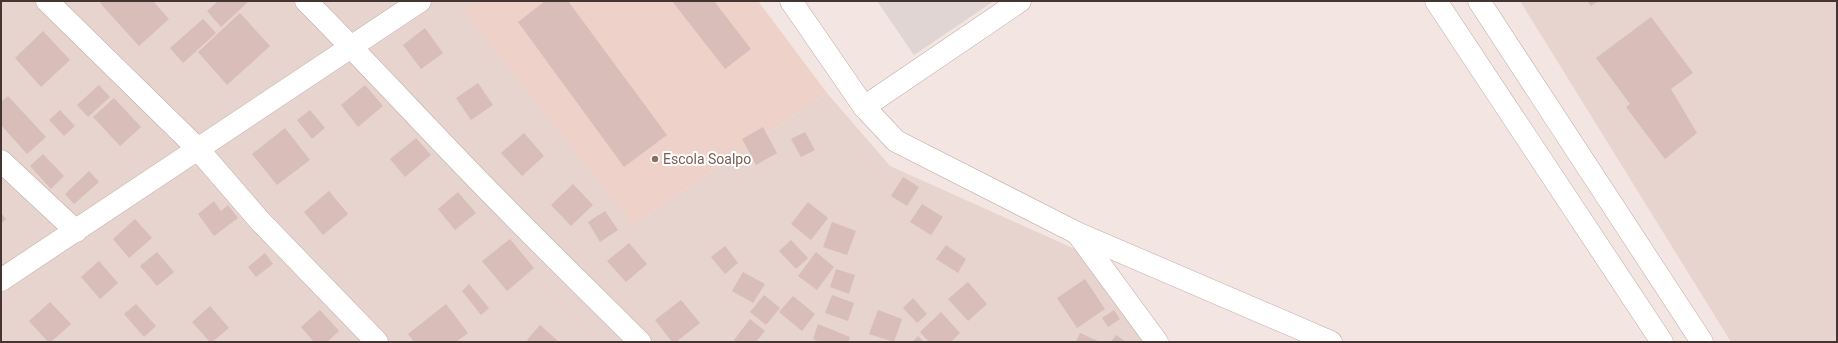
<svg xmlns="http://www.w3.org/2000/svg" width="1838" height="343" font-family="Roboto,sans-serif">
<rect width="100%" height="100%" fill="#f3e5e1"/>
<g fill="#e7d4cf">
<path d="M1,1H480L633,225L827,93L890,166L1077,250L1144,342H1Z"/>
<path d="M1520,1H1837V342H1731Z"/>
</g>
<path fill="#e1d5d4" d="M877,1H994L914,55Z"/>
<path fill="#eed2ca" d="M477,1H758L827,93L633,225L464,12Z"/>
<g fill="#d8bdb9">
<path d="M102,1H153L169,19L139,46L100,3Z"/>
<path d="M218,1H249L221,27L207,11Z"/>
<path d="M545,1H568L667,135L624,167L518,22Z"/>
<path d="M672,1H714L751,49L725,69Z"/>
<path d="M1587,1H1599L1591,6Z"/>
<path d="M240,13L270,46L227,85L198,52Z"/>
<path d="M1651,17L1693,73L1671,89L1697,133L1665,159L1626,107L1630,104L1596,58Z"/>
<path d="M203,19L216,33L183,63L170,48Z"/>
<path d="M425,28L443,53L421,69L403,45Z"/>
<path d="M43,31L70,60L41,87L15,58Z"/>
<path d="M478,83L493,105L471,120L456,98Z"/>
<path d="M99,85L110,97L88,117L77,105Z"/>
<path d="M365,85L383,106L358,127L341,105Z"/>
<path d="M8,96L46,137L27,154L1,125V102Z"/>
<path d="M114,98L141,127L120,146L93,117Z"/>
<path d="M60,110L75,126L64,136L49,120Z"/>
<path d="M310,110L325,128L312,139L297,120Z"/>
<path d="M763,127L777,153L756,165L742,139Z"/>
<path d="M285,128L310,160L277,185L252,154Z"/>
<path d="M805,132L815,150L801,157L791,139Z"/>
<path d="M524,133L544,156L522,176L501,153Z"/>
<path d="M416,138L431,155L405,177L390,159Z"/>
<path d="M43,154L64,176L51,189L30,166Z"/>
<path d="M89,171L99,182L74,204L65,194Z"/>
<path d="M903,177L919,187L907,206L891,196Z"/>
<path d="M573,184L593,205L571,226L551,205Z"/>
<path d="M329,191L348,214L323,235L304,212Z"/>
<path d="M458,192L476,213L455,230L438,209Z"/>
<path d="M214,201L221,211L228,205L238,218L214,236L198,214Z"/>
<path d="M808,202L828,218L811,240L791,224Z"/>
<path d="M922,204L943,217L931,235L910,222Z"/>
<path d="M605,211L618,230L600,242L588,222Z"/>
<path d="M1,213L6,219L1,224Z"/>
<path d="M135,219L152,238L129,258L113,239Z"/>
<path d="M832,222L856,231L847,255L823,247Z"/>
<path d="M510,239L534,268L507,291L482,261Z"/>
<path d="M791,240L808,258L796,269L779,251Z"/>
<path d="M629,243L647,264L626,282L607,261Z"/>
<path d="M946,245L966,259L958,273L936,259Z"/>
<path d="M725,246L738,263L725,274L711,257Z"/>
<path d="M157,252L174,272L157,286L140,266Z"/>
<path d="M816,252L834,267L817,290L798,276Z"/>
<path d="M265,253L273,264L256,277L248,267Z"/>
<path d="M99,261L118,283L100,299L81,277Z"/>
<path d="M836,269L855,275L849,294L830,287Z"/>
<path d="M743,272L765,284L753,303L732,291Z"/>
<path d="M1085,279L1105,309L1077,328L1057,298Z"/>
<path d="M968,282L987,304L968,321L948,299Z"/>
<path d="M469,284L489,308L481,315L462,291Z"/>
<path d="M764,295L780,308L766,325L750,312Z"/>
<path d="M832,295L854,303L848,321L825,313Z"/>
<path d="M793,296L815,314L802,331L779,312Z"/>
<path d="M913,298L927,314L917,323L903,308Z"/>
<path d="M681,300L700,323L676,342H672L655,320Z"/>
<path d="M50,302L71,324L51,342H48L29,321Z"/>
<path d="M136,304L156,326L144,337L124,314Z"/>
<path d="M446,304L468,333L456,342H414L408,334Z"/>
<path d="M210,306L229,328L212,342H210L192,322Z"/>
<path d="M320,310L339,331L327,342H314L301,327Z"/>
<path d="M878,310L902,319L894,342L869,334Z"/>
<path d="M1114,310L1120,319L1108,327L1102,318Z"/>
<path d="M941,312L960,333L951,342H929L920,332Z"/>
<path d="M750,319L765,331L756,342H737L734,340Z"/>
<path d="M818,324L850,337L848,342H820L813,339Z"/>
<path d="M540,325L559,342H529L527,340Z"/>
<path d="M1080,333L1098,341L1097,342H1076Z"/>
<path d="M1116,335L1126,342H1111Z"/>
<path d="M918,336L924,342H912Z"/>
</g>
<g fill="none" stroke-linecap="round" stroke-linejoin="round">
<defs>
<g id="minor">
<path d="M47,1L197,148L260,221L377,342"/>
<path d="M306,1C355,50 402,101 450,151C512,216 576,279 640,342"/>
<path d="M791,1L864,107L896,141L1077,233L1331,342"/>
<path d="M1436,1L1662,342"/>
<path d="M1479,1L1702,342"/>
<path d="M864,107L1020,1"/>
<path d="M1,161L76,231"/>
<path d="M1077,233L1157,342"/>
<path d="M1,280L420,1"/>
</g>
</defs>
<use href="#minor" stroke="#c1aba6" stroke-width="23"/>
<use href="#minor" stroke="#fff" stroke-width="22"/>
</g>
<circle fill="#8d6e63" stroke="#fff" stroke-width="1.5" cx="655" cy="159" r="4"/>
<g text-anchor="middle" stroke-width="4" stroke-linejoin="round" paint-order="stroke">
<g font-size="14" fill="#785e54" stroke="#fff" text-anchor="start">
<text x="663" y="164">Escola Soalpo</text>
</g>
</g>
<rect width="1838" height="343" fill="none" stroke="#443432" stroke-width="4"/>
</svg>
